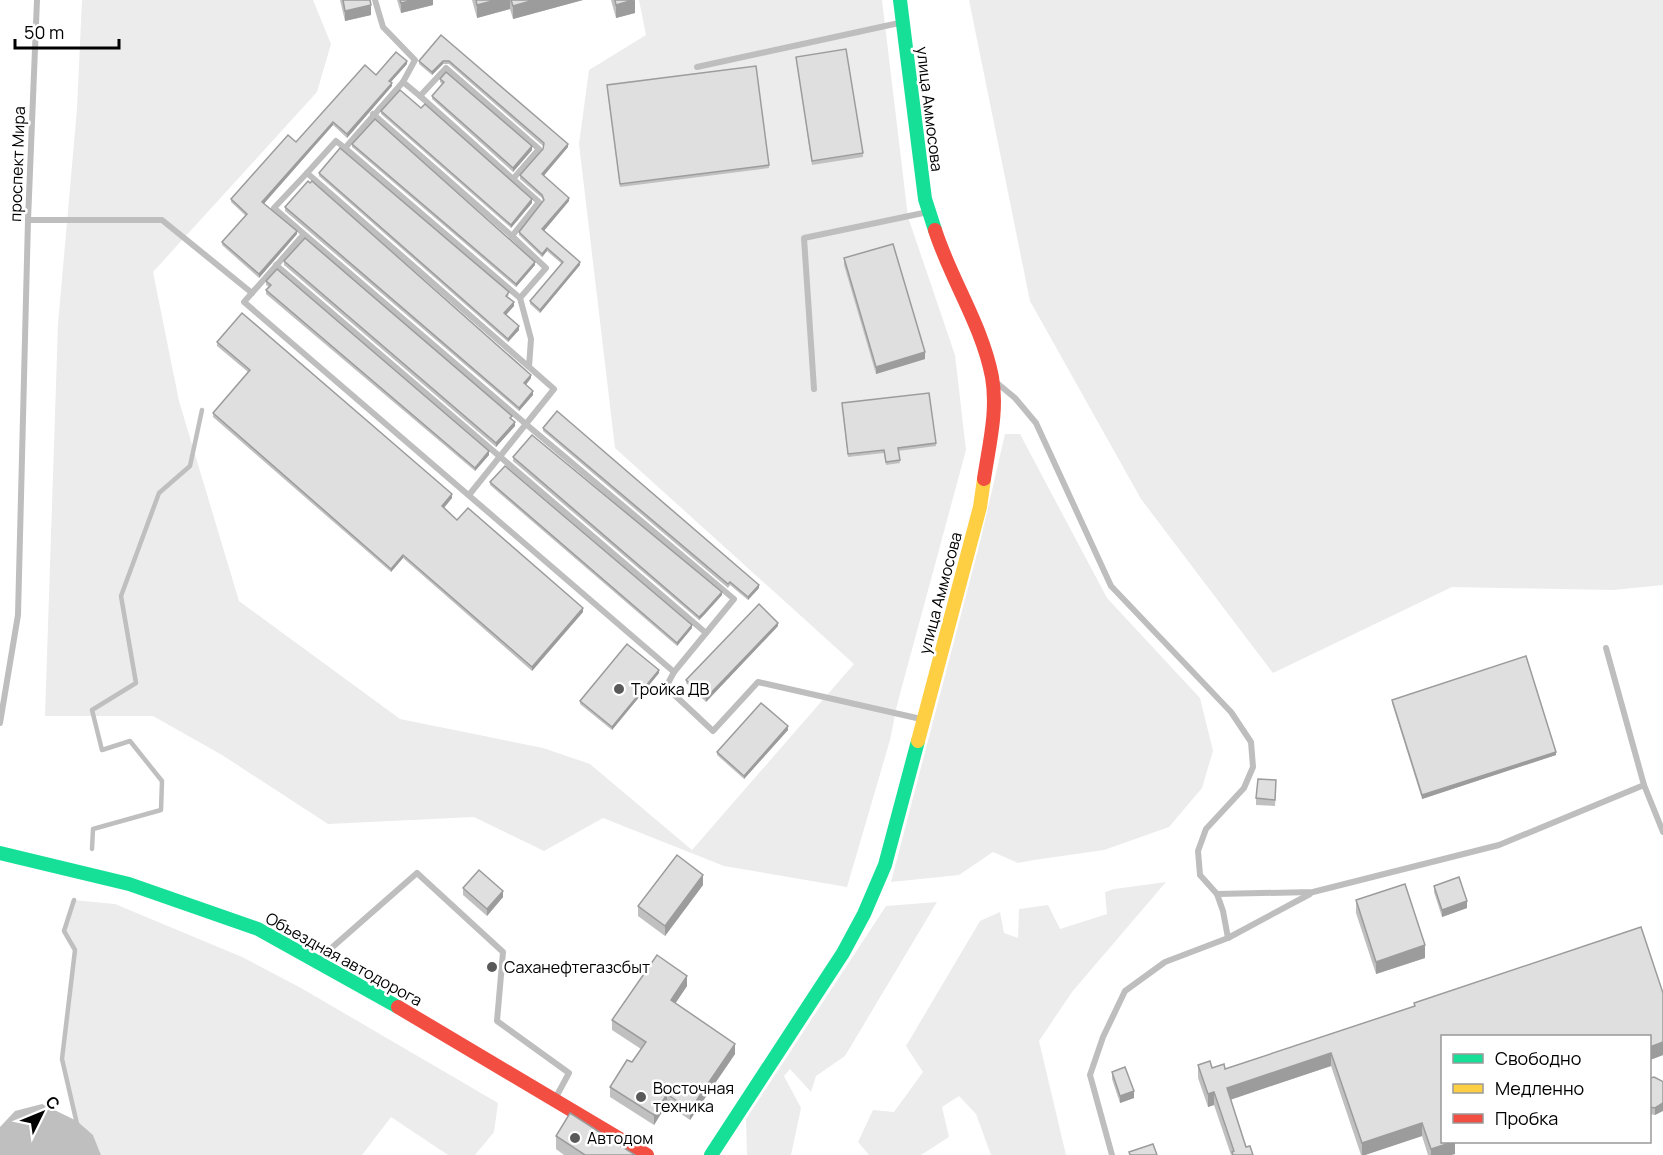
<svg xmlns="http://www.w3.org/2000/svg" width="1663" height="1155" font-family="Manrope,sans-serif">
<rect width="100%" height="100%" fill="#fff"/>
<g fill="#ececec">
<path d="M82,0H313L331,44L317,92L153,272L179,401L239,601L400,719L543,748L590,764L692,850L854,664L615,448L579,144L589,70L646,35L639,0H882L908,217L955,355L966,450L897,705L890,740L847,887L724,866L603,818L544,851L474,817L328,824L222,755L153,716H45L58,324L77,109Z"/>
<path d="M969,0H1663V585L1613,590L1452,587L1273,673L1141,499L1030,301Z"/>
<path d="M1005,434H1020L1107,598L1200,698L1213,751L1202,788L1169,827L1104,850L1034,860L1018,863L993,852L959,875L891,882L981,538Z"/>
<path d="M1166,882L1072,992L1039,1041L1066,1155H991L976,1114L959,1096L942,1107L949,1137L921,1155H869L858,1142L873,1110L894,1112L923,1072L906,1046L980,921L1000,912L1004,933L1018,938L1019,909L1048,905L1060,929L1107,914L1105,892L1114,889Z"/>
<path d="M74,900L115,904L242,957L301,988L498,1103L494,1132L475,1155H448L391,1117L362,1155H101L93,1135L77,1121L62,1059L75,950L64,931Z"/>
<path d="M937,902L845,1056L816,1076L811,1092L790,1069L784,1076L801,1108L791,1155H747L746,1119L886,906Z"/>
</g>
<path fill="#bfbfbf" d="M42,1104L77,1121L93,1135L101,1155H0V1127L15,1111Z"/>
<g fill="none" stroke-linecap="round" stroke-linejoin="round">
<g stroke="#bfbfbf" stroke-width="4.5">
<path d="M92,849L93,829L161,810L162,781L130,741L102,750L92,710L136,683L121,596L159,493L190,466L202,410"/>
<path d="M74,900L64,931L75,950L62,1059L77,1124"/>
</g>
<g stroke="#bebebe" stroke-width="6">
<path d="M375,0L383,27L415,60L403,82"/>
<path d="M697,67L899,23"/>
<path d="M420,96L513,179"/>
<path d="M373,114L512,236"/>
<path d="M345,148L520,298"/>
<path d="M28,220H162L252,293"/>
<path d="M304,234L244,302L674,672L734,599L527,425L304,234L274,208L307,173"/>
<path d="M276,265L706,633"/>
<path d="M997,383L1015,398L1036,423L1111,586L1231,712L1251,742L1253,767L1244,788L1206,829L1198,851L1200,875L1217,894L1313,892L1499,845L1644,785L1606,648"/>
<path d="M814,389L804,238L928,212"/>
<path d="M469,495L554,389L529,367L307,173L336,141L345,148L403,82L420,96L446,68L539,149L513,179L539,202L512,236L546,268L520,298L531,339L529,367"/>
<path d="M674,672L666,687L713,731L758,682L921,719"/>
<path d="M0,723L18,615L28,220L37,0"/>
<path d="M1644,785L1663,832"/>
<path d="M1217,894L1223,911L1228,938"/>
<path d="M320,958L417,873L503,952L497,1021L569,1073L556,1097"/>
<path d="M1112,1155L1090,1075L1103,1037L1125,991L1165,962L1228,938L1310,894"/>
</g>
<g stroke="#16e098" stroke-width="14">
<path d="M900,0L925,199L935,230"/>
<path d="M0,853L129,884L258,929L398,1007"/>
<path d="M711,1155L843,953L864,914L885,865L918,741"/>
</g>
<path stroke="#ffcf43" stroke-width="14" d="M918,741L980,507L984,479"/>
<g stroke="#f24e42" stroke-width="14">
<path d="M935,230C951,280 982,325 992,377C998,411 989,445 984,479"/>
<path d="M398,1007L647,1155"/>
</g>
</g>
<g fill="#c0c0c0">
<path d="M340,0H370L371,15L345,21Z"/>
<path d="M397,0H433V5L401,13Z"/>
<path d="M472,0H583L513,19L510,9L477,18Z"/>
<path d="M611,0H635V13L616,18Z"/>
<path d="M441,35L568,147L543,176L569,201L544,231L580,265L540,313L530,304V301L562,264L547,251L542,257L519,235V232L543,201L542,198L520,179V175L543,149V146L449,64H443L432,75L419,64V61Z"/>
<path d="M796,57L863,153V157L812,165Z"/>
<path d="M407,64L391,82L392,86L347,138L333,125L263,204L297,234L259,278L222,245V242L246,216L231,202V199L376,75Z"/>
<path d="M440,79L532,150L513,172L432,99V96L442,84L440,82Z"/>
<path d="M607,88L769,165V168L620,187Z"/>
<path d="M381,111L532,203L511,228L381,114Z"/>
<path d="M352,144L535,265L516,287L352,147Z"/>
<path d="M319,173L509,295L507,297L514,306L506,315L519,330L508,342L319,176Z"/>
<path d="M285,207L531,378L526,385L533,395L519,411L285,211Z"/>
<path d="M844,258L925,359L876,374L844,265Z"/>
<path d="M284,261L512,419L515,426L496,447L284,265Z"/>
<path d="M266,281L489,455L475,471L266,294V290L269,287L266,285Z"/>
<path d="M217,342L452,498L444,508L457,520L583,612L532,671L403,558L391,572L213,417V413L248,372L217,346Z"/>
<path d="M842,407L936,443V446L898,451L900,463L886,465L884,453L848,457Z"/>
<path d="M543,428L759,588L748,600L730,585L728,588L543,431Z"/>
<path d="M513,457L722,595L704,615L699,620L513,461Z"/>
<path d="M490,482L692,628L677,646L490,485Z"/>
<path d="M778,626L706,702L686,683V680Z"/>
<path d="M659,673L612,730L580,704V701Z"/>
<path d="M1392,700L1556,755L1422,799L1392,703Z"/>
<path d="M788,730L744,779L717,755V752Z"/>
<path d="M1276,787L1275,806L1256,805V798Z"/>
<path d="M703,885L665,936L638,916V906Z"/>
<path d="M1434,886L1467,908L1442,917L1434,892Z"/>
<path d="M463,888L503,897L487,916L463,895Z"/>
<path d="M1356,900L1425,958L1376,974L1356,913Z"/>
<path d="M687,986L675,1003L735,1054L690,1120L667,1104L654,1125L610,1097V1087L632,1062L641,1049L612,1030V1020Z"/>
<path d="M1663,993V1055L1650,1060L1443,1036V1142L1455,1154L1451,1155H1428L1422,1136L1365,1155H1361L1331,1066L1230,1099L1246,1147L1253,1155H1231L1214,1105L1208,1107L1198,1078V1065L1212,1068L1225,1069L1414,1007V1003Z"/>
<path d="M1112,1072L1134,1098L1120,1103L1112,1079Z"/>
<path d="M1650,1078L1663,1082V1110L1655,1115L1650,1114Z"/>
<path d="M556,1136L635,1155H564L556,1149Z"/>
</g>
<g fill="#9c9c9c">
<path d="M414,0H433V5L401,13V3Z"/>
<path d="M496,0H510V9L477,18V5Z"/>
<path d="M534,0H583L513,19V6Z"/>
<path d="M635,0V13L616,18V5Z"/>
<path d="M371,5V15L345,21V11Z"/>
<path d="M407,61V64L389,84V81Z"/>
<path d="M443,61V64L432,75V72Z"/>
<path d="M392,83V86L347,138V134Z"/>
<path d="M333,122V125L262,206V202Z"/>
<path d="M568,144V147L542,178V174Z"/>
<path d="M532,146V150L513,172V168Z"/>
<path d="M569,198V201L542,233V229Z"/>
<path d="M532,199V203L511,228V225Z"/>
<path d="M297,231V234L259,278V274Z"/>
<path d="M547,248V251L542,257V254Z"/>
<path d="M535,262V265L516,287V284Z"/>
<path d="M580,262V265L540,313V310Z"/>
<path d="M514,302V306L504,317V313Z"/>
<path d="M519,326V330L508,342V339Z"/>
<path d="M925,352V359L876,374V367Z"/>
<path d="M531,375V378L524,387V383Z"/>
<path d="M533,391V395L519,411V408Z"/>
<path d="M515,422V426L496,447V443Z"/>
<path d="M489,451V455L475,471V468Z"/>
<path d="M452,494V498L442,510V506Z"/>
<path d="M403,555V558L391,572V569Z"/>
<path d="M759,585V588L748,600V597Z"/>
<path d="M722,592V595L704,615L699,620V617Z"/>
<path d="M583,608V612L532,671V667Z"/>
<path d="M778,623V626L706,702V698Z"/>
<path d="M692,625V628L677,646V643Z"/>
<path d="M659,670V673L612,730V727Z"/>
<path d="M788,726V730L744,779V776Z"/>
<path d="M1556,752V755L1422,799V795Z"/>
<path d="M703,875V885L665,936V926Z"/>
<path d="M503,891V897L487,916V909Z"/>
<path d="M1467,901V908L1442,917V910Z"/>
<path d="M1425,945V958L1376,974V962Z"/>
<path d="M687,976V986L671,1010V1000Z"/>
<path d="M1663,1042V1055L1650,1060V1047Z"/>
<path d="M735,1044V1054L690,1120V1110Z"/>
<path d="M1331,1053V1066L1227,1101V1088Z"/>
<path d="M1134,1091V1098L1120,1103V1096Z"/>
<path d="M1214,1092V1105L1208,1107V1094Z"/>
<path d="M667,1094V1104L654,1125V1115Z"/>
<path d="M1663,1103V1111L1655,1115V1108Z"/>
<path d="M1422,1123V1136L1365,1155H1362V1143Z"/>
<path d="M1455,1142V1154L1451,1155H1431V1149Z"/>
</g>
<g fill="#dfdfdf" stroke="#9c9c9c" stroke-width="1.5">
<path d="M343,0H370L371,5L345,11Z"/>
<path d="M400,0H414L401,3Z"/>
<path d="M476,0H496L477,5Z"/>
<path d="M511,0H534L513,6Z"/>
<path d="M615,0H633L616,5Z"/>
<path d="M441,35L568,144L542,174L569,198L542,229L580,262L540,310L530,301L563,262L547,248L542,254L519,232L544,200L542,195L520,175L543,149L544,143L449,61H443L432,72L419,61Z"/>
<path d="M846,49L863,153L812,161L796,57Z"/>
<path d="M396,52L407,61L389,81L392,83L347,134L333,122L262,202L297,231L259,274L222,242L247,214L231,199L288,135L296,142L365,65L376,75Z"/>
<path d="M756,66L769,165L620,184L607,85Z"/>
<path d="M446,72L532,146L513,168L432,96L444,82L440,79Z"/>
<path d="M400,90L421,108L425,104L532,199L511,225L381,111Z"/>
<path d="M375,119L535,262L516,284L352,144Z"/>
<path d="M340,148L509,292L506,296L514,302L504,313L519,326L508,339L319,173Z"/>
<path d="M308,181L310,183L312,181L531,375L524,383L533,391L519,408L285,207Z"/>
<path d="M305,238L512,416L510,418L515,422L496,443L284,261Z"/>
<path d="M893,244L925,352L876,367L844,258Z"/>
<path d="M277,269L489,451L475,468L266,290L271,285L266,281Z"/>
<path d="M242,313L452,494L442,506L457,520L468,508L583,608L532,667L403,555L391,569L213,413L250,370L217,342Z"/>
<path d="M929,393L936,443L898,448L900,460L886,462L884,450L848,454L842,403Z"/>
<path d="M557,411L759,585L748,597L730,582L728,584L543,428Z"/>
<path d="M532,435L722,592L704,612L699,617L513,457Z"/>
<path d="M505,466L692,625L677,643L490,482Z"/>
<path d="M759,604L778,623L706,698L686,680Z"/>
<path d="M627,644L659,670L612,727L580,701Z"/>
<path d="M1526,656L1556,752L1422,795L1392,700Z"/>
<path d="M761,703L788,726L744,776L717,752Z"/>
<path d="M1258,779L1276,780L1275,800L1256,798Z"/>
<path d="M677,855L703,875L665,926L638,906Z"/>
<path d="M479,870L503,891L487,909L463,888Z"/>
<path d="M1459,877L1467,901L1442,910L1434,886Z"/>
<path d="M1405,884L1425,945L1376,962L1356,900Z"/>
<path d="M1641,927L1663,993V1042L1650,1047V1036H1443V1142H1453L1431,1149L1422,1123L1362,1143L1331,1053L1227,1088L1246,1147L1250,1146L1253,1155H1233L1232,1152L1234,1151L1214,1092L1208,1094L1198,1065L1210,1061L1212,1068L1224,1064L1225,1069L1415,1006L1414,1003Z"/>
<path d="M657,955L687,976L671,1000L735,1044L690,1110L667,1094L654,1115L610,1087L627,1060L632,1062L646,1042L612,1020Z"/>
<path d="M1125,1067L1134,1091L1120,1096L1112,1072Z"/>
<path d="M1654,1077L1662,1081L1663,1082V1103L1655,1108L1650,1107V1078Z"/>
<path d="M570,1113L635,1155H585L556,1136Z"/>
<path d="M1153,1144L1157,1155H1130L1129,1152Z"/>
</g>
<g fill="#595959" stroke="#fff" stroke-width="2">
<circle cx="619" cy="689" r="6"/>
<circle cx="492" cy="967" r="6"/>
<circle cx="641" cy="1097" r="6"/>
<circle cx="575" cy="1138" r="6"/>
</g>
<g text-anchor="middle" stroke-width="5" stroke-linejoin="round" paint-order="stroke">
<g font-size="16" fill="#000" stroke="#fff">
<text transform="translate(930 109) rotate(83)" y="6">улица Аммосова</text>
<text transform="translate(17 164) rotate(-88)" y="6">проспект Мира</text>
<text transform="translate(940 593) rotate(-75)" y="6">улица Аммосова</text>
<text transform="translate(344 959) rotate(29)" y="6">Объездная автодорога</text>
</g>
<g font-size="16" fill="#000" stroke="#fff" text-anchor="start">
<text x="631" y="695">Тройка ДВ</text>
<text x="504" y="973">Саханефтегазсбыт</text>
<text x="653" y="1094">Восточная<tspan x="653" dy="18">техника</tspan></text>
<text x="587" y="1144">Автодом</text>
</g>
</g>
<rect x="1441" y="1035" width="210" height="108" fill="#ffffff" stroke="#999999" stroke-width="1.5"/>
<rect x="1453" y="1054" width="30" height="9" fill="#16e098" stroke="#999999" stroke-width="1.5"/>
<text x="1495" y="1065" font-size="18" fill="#000000">Свободно</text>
<rect x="1453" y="1084" width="30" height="9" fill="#ffcf43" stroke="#999999" stroke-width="1.5"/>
<text x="1495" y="1095" font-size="18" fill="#000000">Медленно</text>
<rect x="1453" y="1114" width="30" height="9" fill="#f24e42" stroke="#999999" stroke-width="1.5"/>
<text x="1495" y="1125" font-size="18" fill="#000000">Пробка</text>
<g transform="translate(42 1113) rotate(47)" stroke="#ffffff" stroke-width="4.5" paint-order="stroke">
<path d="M0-4.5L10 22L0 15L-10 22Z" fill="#000000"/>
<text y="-9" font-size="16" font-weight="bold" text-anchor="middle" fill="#000000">С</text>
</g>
<path d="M15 39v9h104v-9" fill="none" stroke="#000000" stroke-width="3"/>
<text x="24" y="39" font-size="18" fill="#000000" stroke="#ffffff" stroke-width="4.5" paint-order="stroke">50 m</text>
</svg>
